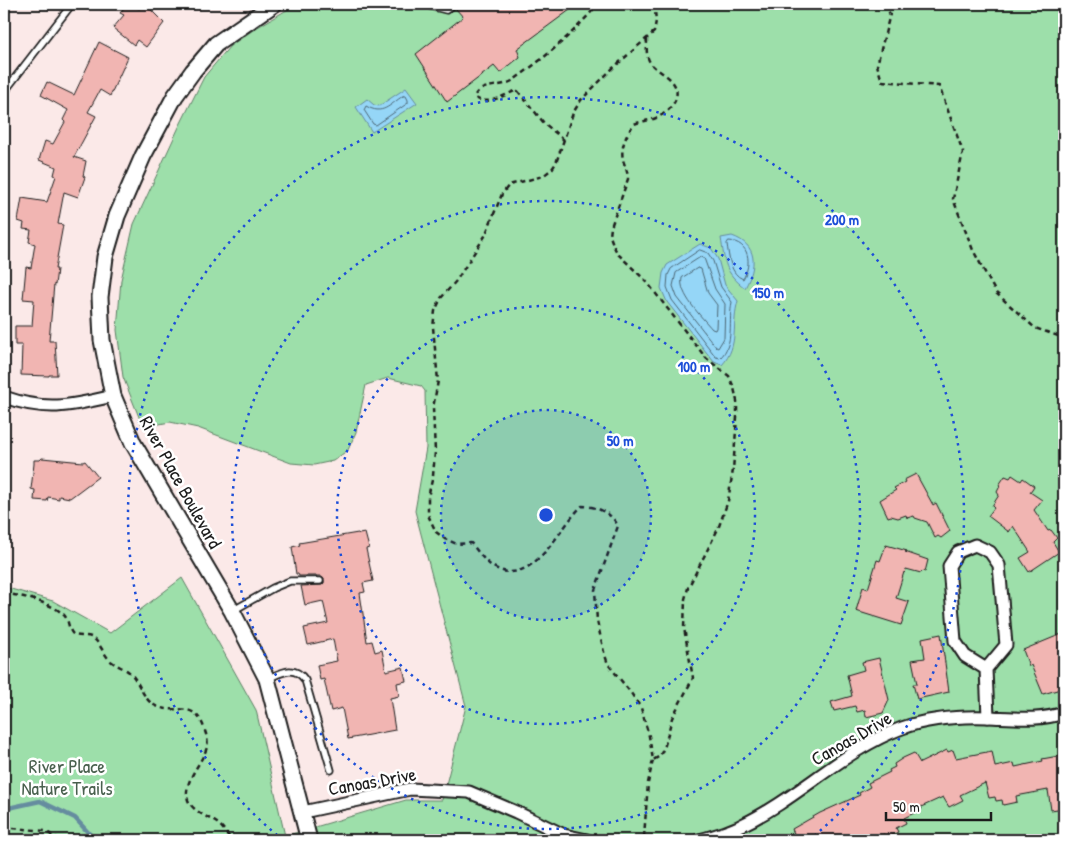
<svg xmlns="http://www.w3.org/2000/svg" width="1068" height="844" font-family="'Patrick Hand',sans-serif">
<rect width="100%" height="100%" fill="#fbe9e8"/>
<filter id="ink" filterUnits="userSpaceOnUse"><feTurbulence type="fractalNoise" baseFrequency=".02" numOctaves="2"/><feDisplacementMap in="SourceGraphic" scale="10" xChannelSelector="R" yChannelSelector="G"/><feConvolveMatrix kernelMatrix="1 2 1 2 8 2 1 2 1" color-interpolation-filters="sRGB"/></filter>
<g filter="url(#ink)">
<path fill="#9ddfaa" stroke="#5c7e63" d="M297,4H1064V840H4V587L53,601L110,633L182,578L256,710L285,836L406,800H442L466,706L415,511L426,448L425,391L421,386L388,378L366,385L356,432L348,450L333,461L314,465L291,463L198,428L170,422L143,427L123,377L117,330L121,280L134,224L179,127L204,77L230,46L256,28Z"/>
<g fill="#95d6f7" stroke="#658c9f">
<path d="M406,88L417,103L372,132L356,107L367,99L374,105L379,106Z"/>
<path d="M732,236C758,245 757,266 745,288C724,272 725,263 721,238Z"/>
<path d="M700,244L711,248L718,259L725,285L738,301C731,324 740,345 722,365L714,362L667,302L661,288L663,273L667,265Z"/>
</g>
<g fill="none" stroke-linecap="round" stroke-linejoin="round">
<g stroke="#4c6674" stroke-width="1">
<path d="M403,96H406L408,100V103L376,125L373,124L364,110L366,106C383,116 389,105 403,96Z"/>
<path d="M729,241C750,242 752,264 743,279C730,274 729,257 727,244Z"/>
<path d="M700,250L708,253L713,261L721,287L732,302C728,321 735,344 720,358L716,357L672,300L667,287L668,275L671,269Z"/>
<path d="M701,257L704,258L715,289L725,304L724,338L718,348L716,347L677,297L673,286L676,273Z"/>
<path d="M698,268L701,269L708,293L717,305L716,328L715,330L712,329C702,317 678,294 682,278Z"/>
</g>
<path stroke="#658c9f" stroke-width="4.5" d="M4,809L40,801L75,818L95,840"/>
</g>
<g fill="#f1b5b2" stroke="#1c1c1c">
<path d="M127,4H132L139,9L145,4L164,23L146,47L137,40L134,45L113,28L124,15L120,13Z"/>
<path d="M457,4H578L517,49L520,57L500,73L494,66L447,102L416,54L463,17L456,9Z"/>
<path d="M99,42L128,57L110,96L100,90L88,112L96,116L74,157L86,161L83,176L85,177L78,197L64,192L58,224L63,225L55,269H57L55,285L54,284L49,341H55L57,375H49V376L21,375L22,345H15V326H32L34,300L23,299L26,267L31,268L35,244L29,242L31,230L23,229L24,223L18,221L22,198L47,202L56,176L54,175L56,167L39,160L45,141L53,144L65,122L63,120L68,110L41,95L47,82L74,95Z"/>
<path d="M42,458L83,462L85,461L98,477L70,498L59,496V499L48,497L47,501L34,500L35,490L31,489L34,464V460H40Z"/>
<path d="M916,474L933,505L936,503L950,531L941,538L938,536L935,538L927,522L915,518L914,516L907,518L906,515L898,518L891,516L888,517L880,500L896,490L894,488L905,482L904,480Z"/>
<path d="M1012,475L1021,481L1023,478L1034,486L1030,492L1042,500L1034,510L1048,531L1051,530L1057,538L1053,542L1059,552L1029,572L1020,558L1030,552L1013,526L1009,532L988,516L994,508L992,506L999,495L997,492L1000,486L999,485L1005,476L1010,478Z"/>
<path d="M358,533L359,534L365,533L369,548L366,549L373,581L363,583L365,592L360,593L367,642L372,641L375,652L382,650L386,671L403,667L406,681L397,683L399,696L390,698L395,730L348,739L342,708L331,711L324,679L320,680L317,665L337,661L333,639L308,645L304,628L328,623L323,601L305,605L301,586L322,585L324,583V579L320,576H299L298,574H296L292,547L300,545L299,543Z"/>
<path d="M886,545L907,551L905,552L928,560L925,572L923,571L921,573L906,569L905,573L904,572L896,598L909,602L901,625L856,611L863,587L868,589L877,560L880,561Z"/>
<path d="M1064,633V688L1043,694L1031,665L1029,666L1023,650Z"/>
<path d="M941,634L949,692L917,699L913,684H917L912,660L925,658L922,638Z"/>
<path d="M879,658L889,700L883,713L866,717L865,710L857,712L855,706L834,711L831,702L852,696L847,675L864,670L862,662Z"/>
<path d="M947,750L948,752L953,750L956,758L992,751L995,767L1014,763L1015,767L1043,761L1042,759L1064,755V808L1051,810L1048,790L1016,796L1017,802L1003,805L1002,800L996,801L995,797L989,798L985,783L960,795L963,800L949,807L943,797L921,807L922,809L904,818L906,823L896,828L898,832L886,838L884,834L869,840H797L792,829L820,813L860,795L859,793L870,787L868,783L890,772L889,770L895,767L894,764L903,758L914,753L920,763Z"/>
</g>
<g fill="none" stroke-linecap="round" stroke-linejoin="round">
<defs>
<g id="lane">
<path d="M422,4L446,10L453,5"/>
<path d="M4,98L8,87L72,4"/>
<path d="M234,610L273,588L290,581H320"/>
<path d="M267,679C281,673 294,664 305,680L331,770"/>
</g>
<g id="street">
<path d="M4,397C47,412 70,406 113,396"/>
<path d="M986,669L965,656L955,641L949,566L958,552L975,545L990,552L999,565L1006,645L986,669L988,717"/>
<path d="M303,812L410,789L469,792L516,812L564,835L587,840"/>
<path d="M699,840C714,836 729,832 742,825C799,798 843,750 902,728C930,718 959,716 989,717C1015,718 1039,721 1064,713"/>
</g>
<path id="secondary" d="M274,4L216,44L193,71L175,96L143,156L117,216L105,257L100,297L102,340L113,396L133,443L232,611L267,679L309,840"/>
</defs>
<use href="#lane" stroke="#1c1c1c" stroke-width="9"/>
<use href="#street" stroke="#1c1c1c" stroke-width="15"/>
<use href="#secondary" stroke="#1c1c1c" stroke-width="19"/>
<g stroke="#1c1c1c" stroke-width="2.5" stroke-dasharray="5 4" stroke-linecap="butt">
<path d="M884,4L890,14L877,65L882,81L939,86L963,152L953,199L973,250L996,293L1035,328L1064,338"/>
<path d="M647,39C647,45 646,53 648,58C651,68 663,72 670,79C685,94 672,111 656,118C649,121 641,121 634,124C626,135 619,149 624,163C626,169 628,173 628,179L611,227L610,236L614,247L618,254L646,281L706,358L729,376L734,388L737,401V417L733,470L728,501L718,529L688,588L685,599L684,628L693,678L672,718L665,745L660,756L653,760L649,736L641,708L631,693L608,664L604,652L597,621L595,590L618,526C612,513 596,506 582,506C559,527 532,592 492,566C484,561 477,550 471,543L457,544L445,539L436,532L428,515V497L433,476L435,452L433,408L438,381L433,327L435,311L441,298L456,281L485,236L502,194L509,185L543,176L552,169L556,163L573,113L581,100L613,68L654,32L656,21L655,11L651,4"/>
<path d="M564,140L544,123L517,90C504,95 487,107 474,97C480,83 500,88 512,81C544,59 573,34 598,4"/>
<path d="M4,594C19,594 54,604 64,615C69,620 68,628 72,633C76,638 87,634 93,638C101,644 104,656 112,662C117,666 124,668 129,672C139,680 142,698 154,705C173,716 192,699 203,725C205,731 209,741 207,747C203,762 182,782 188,800C192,811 208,817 217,823C223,827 227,835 232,840"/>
<path d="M4,829L13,828L46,831L58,840"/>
<path d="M644,837L648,783L653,760"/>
</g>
<use href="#lane" stroke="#fff" stroke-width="5.5"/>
<use href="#street" stroke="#fff" stroke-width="11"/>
<use href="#secondary" stroke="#fff" stroke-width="15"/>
</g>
</g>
<circle cx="546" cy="515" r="105" fill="#1d4ed8" fill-opacity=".12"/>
<g fill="none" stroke="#1d4ed8" stroke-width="2.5" stroke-dasharray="2.5 5">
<circle cx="546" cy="515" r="105"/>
<circle cx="546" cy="515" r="209"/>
<circle cx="546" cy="515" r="314"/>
<path d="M283 840A418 418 0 1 1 809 840"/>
</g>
<g text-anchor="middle" stroke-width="5" stroke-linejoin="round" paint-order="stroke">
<g font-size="19" fill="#1c1c1c" stroke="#fff">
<text transform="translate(181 482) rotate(61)" y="7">River Place Boulevard</text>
<text transform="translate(851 738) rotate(-30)" y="7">Canoas Drive</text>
<text transform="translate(372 781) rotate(-10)" y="7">Canoas Drive</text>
</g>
<g font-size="19" fill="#49604e" stroke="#fff">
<text x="67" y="773">River Place<tspan x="67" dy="22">Nature Trails</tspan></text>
</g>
</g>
<circle cx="546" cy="515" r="8" fill="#1d4ed8" stroke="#fff" stroke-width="2.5"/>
<g font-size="15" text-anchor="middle" font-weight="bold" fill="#1d4ed8" stroke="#fff" stroke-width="5" stroke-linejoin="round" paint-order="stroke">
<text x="842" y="225">200 m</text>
<text x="768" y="298">150 m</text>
<text x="694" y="372">100 m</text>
<text x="620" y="446">50 m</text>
</g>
<rect width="1068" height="844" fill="none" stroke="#fff" stroke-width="20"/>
<rect x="10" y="10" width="1048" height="824" fill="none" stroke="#1c1c1c" stroke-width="2" filter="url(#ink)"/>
<path d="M886 812v8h105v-8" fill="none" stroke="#1c1c1c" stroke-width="2.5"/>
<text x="893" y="812" font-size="15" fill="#1c1c1c" stroke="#ffffff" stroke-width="4" paint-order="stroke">50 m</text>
</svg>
